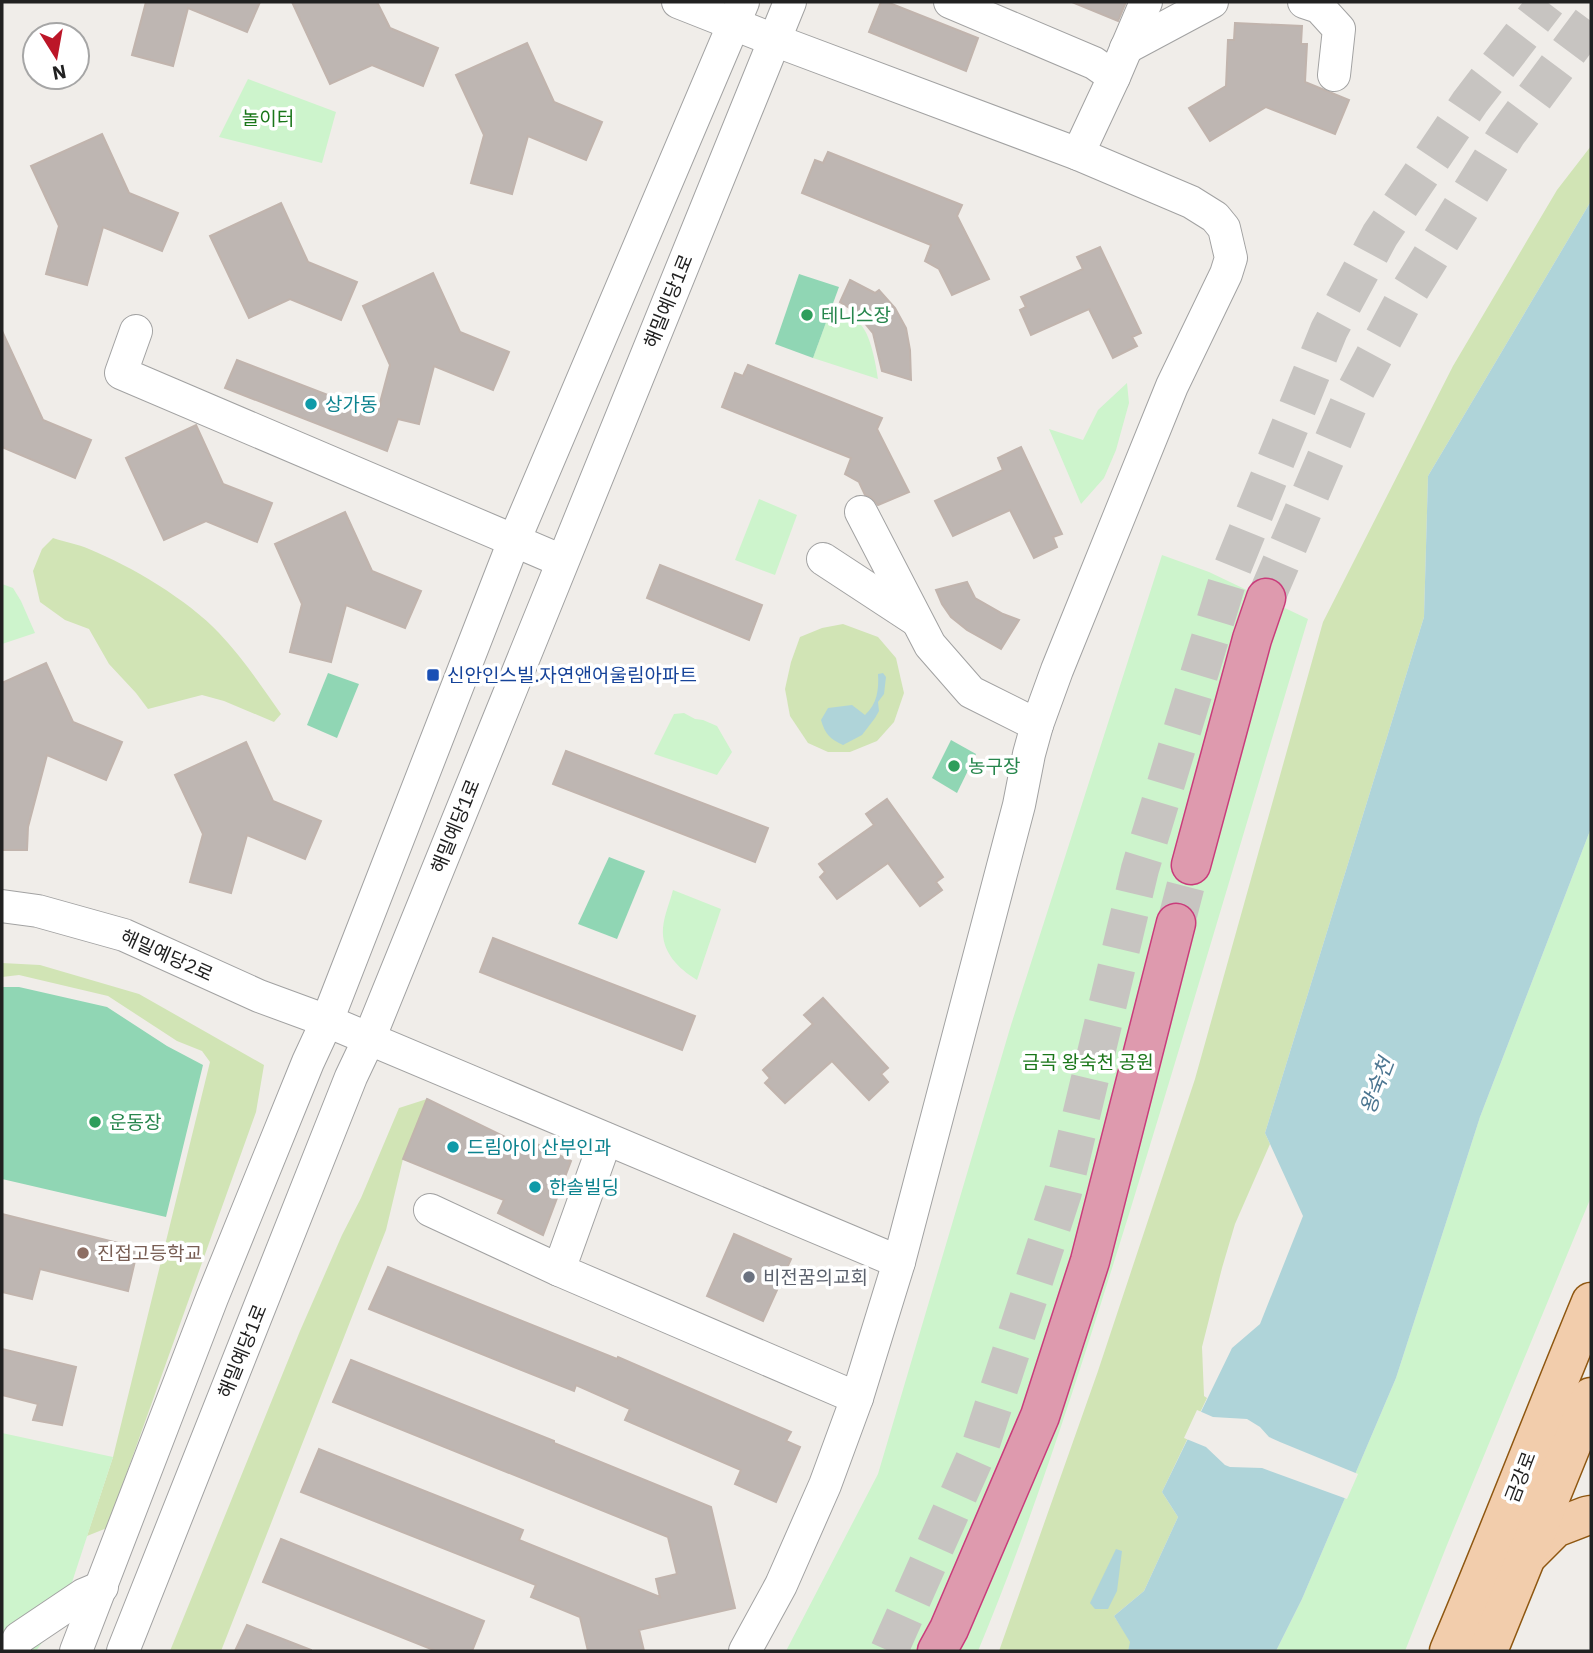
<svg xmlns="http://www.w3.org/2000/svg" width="1593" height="1653" font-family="'IBM Plex Sans','Noto Sans KR',sans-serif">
<rect width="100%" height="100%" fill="#f0ede9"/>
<g fill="#d1e4b5">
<path d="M1591,146V201L1428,476L1424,617L1265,1133L1270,1144L1235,1224L1222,1268L1202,1347L1204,1396L1207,1398L1162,1492L1178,1517L1144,1591L1114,1616L1131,1642L1128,1651H999L1098,1371L1195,1079L1323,622L1453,366L1557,190Z"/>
<path d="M53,538C65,542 78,544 89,549C131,566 188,600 219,633C243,658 262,687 281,714L274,722L224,701L202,695L148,709L136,693L109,664L89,629L65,620L40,602L33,571L42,549Z"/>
<path d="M843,624L878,637L896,658L904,693L894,722L877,741L850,752H828L808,743L790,716L785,689L791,662L800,637L822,628Z"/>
<path d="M2,963L40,965L139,994L264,1065L256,1112L107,1528L87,1536L113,1457L210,1062L202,1051L177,1041L108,996L19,975L2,977Z"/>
<path d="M427,1099L403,1159L386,1230L221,1651H170L300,1331L342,1235L361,1198L399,1108Z"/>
</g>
<g fill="#cdf4cc">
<path d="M248,79L336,112L322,163L219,137Z"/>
<path d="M831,309C840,313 854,317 861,325C871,336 876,365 878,379L813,358Z"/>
<path d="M1127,383L1129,403L1116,450L1104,478L1081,504L1049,429L1083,440L1098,410Z"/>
<path d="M759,499L797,515L775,575L735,560Z"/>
<path d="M1162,555L1209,572L1308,619C1248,817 1190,1016 1129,1214C1083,1361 1037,1509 978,1651H786L878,1474L1011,1025Z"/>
<path d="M2,584L13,588L21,601L35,633L2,644Z"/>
<path d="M684,713L695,719L703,720L717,726L732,752L717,775L654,754L674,714Z"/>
<path d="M1591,828V1197L1447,1545L1405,1651H1276L1302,1599L1396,1378L1480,1117Z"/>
<path d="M673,890L721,909L697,980C679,969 661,952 663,928C664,915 670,902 673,890Z"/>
<path d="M2,1433L113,1457L61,1616L36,1651H2Z"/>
</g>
<g fill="#90d6b4">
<path d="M799,274L839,287L813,358L775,344Z"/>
<path d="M328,673L359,684L337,738L307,725Z"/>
<path d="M951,740L976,754L957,793L932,778Z"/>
<path d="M609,857L645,871L617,939L578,924Z"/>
<path d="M2,987H19L107,1007L167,1046L203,1065L166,1217L2,1179Z"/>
</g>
<g fill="#afd4d9">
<path d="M1591,201V828L1480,1117L1396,1378L1302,1599L1276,1651H1128L1130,1642L1114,1616L1144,1591L1178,1517L1162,1492L1232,1348L1260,1324L1303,1216L1265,1133L1424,617L1428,476Z"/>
<path d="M883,673L886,677L884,694L878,702L879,711L875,718L862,735L843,745C830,739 825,734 821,720L828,708L852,705L865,715C877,704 879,690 878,674Z"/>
<path d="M1116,1549L1122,1551L1117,1591L1108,1609H1095L1090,1603Z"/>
</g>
<path fill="#f0ede9" d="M1197,1410L1213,1417L1247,1419L1260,1427L1269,1437L1280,1442L1358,1474L1347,1499L1262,1468L1230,1467L1225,1465L1206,1447L1184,1438Z"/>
<g fill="#beb6b2" stroke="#c1b4ad" stroke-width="2">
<path d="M146,2H260L247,32L188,8L173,66L132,55Z"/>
<path d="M292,2H377L390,28L438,48L423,86L372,65L330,84Z"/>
<path d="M881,2H887L978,38L966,71L869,32Z"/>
<path d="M1072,2H1126L1118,21Z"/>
<path d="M1235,23L1302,26L1301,44H1307L1305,82L1349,100L1335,134L1266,107L1210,141L1189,108L1226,86L1228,40H1234Z"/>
<path d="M527,43L554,102L602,122L586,160L528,136L512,194L471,183L484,135L456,75Z"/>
<path d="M102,134L129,193L178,213L162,251L103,227L87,285L46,274L59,226L31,166Z"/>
<path d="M828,152L962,205L957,216L989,279L952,295L939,269L925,261L931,245L802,193L815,160L823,163Z"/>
<path d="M281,203L308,262L357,282L341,320L290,299L249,318L210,236Z"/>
<path d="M1100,247L1141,333L1132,337L1137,346L1113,358L1089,309L1031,335L1020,310L1026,307L1021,297L1083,269L1077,257Z"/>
<path d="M433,273L460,332L509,352L493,390L434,366L419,424L398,419L387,451L225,388L237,360L377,414L390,365L363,306Z"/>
<path d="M850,280L875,293L879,290L895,308L906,328L910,350L911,380L882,371L873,333L864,322L851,309L840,302Z"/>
<path d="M2,331L43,420L91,440L75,478L2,447Z"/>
<path d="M748,365L882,418L877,429L909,492L878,505L871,497L865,495L859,482L845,474L851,458L722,407L735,373L743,376Z"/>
<path d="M196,425L223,484L272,503L257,542L206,521L164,540L126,458Z"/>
<path d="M1021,447L1062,534L1053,537L1057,547L1034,558L1010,510L953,536L935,501L1003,470L998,458Z"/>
<path d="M345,512L372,571L421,591L405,628L346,605L331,662L290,652L302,604L275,544Z"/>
<path d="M660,565L762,605L749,640L647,598Z"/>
<path d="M967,582L975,598L1003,614L1019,620L1001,649L967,630L951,617L942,604L936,590Z"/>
<path d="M46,663L73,722L122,742L106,780L47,755L28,827L27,850H2V761L3,755L2,752V683Z"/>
<path d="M246,742L273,801L321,821L305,859L247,835L231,893L190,882L203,834L175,775Z"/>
<path d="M566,751L768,828L755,862L553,784Z"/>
<path d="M887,799L943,877L936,882L942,890L920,906L888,863L837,899L820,877L825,872L819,864L874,825L866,814Z"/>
<path d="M493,938L695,1016L682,1050L480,972Z"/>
<path d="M823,998L888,1068L881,1074L888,1082L869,1100L832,1061L785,1103L765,1083L770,1078L763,1070L813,1024L804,1015Z"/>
<path d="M427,1099L526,1147L529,1140L571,1161L543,1235L498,1213L504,1200L403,1159Z"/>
<path d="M2,1214L138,1248L128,1291L40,1269L32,1299L2,1292Z"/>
<path d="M734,1234L791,1259L763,1321L707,1296Z"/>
<path d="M388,1267L617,1359L618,1357L791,1432L786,1441L800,1447L776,1502L735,1484L741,1470L625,1420L630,1409L576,1385L574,1391L369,1309Z"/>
<path d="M2,1349L76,1367L62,1425L33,1420L38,1404L2,1395Z"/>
<path d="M351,1360L554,1441V1443L711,1507L735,1608L639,1630L644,1651H588L580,1617L531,1597L536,1585L301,1492L319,1449L523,1530L519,1540L660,1597L656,1579L677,1574L668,1537L333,1402Z"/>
<path d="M281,1539L484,1621L472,1651H436L263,1582Z"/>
<path d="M247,1625L311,1650V1651H235Z"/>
</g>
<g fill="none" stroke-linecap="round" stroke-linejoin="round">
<g stroke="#c7c4c1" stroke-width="38" stroke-dasharray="38 19" stroke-linecap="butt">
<path d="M1266,598L1350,401L1405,298L1507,134L1591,21"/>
<path d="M1176,923L1191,865"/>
<path d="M889,1651L981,1444L1063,1192L1140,869L1229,576L1329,330L1380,235L1470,102L1547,2"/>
</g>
<defs>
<g id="minor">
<path d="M678,2L774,40L1078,154L1191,202L1215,217L1224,228L1231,258L1226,274L1172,386L1057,670L1037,725L1029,754L1019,805L899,1262L857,1398L825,1485L781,1585L745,1651"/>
<path d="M950,2L1094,63L1114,77"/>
<path d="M1304,2L1319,7L1339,29L1334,75"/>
<path d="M1126,48L1212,2"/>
<path d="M1078,154L1114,77L1146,2"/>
<path d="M136,331L121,373L562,561"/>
<path d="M861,512L930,645L971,692L1037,725"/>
<path d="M823,559L916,620"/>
<path d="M2,906L38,911L124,935L259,996L327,1021L899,1262"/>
<path d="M606,1139L559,1270L857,1398"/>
<path d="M430,1210L559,1270"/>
<path d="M12,1651L19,1638L83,1595L102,1587"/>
<path d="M76,1651L212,1298L308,1062L327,1021L514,541L743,2"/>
<path d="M123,1651L351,1077L369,1039L790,2"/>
</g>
<g id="major">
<path d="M1530,1553L1555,1528L1586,1516L1591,1515"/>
<path d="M1449,1651C1498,1536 1543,1418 1591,1302"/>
<path d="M1488,1651L1591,1397"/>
</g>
<g id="highway">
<path d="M1191,865L1252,639L1266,598"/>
<path d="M937,1651L949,1629L1040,1416L1090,1261L1176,923"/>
</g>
</defs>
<use href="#minor" stroke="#a2a2a2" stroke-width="34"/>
<use href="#major" stroke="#8e5711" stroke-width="41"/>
<use href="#highway" stroke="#c93c7b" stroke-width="41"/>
<use href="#minor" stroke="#fff" stroke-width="32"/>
<use href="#major" stroke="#f2cdac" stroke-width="38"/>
<use href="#highway" stroke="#de9aae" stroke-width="38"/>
</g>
<g fill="#2e9e5b" stroke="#fff" stroke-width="2.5">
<circle cx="807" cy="315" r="7"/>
<circle cx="954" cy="766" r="7"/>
<circle cx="95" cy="1122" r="7"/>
</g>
<g fill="#0f9aa8" stroke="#fff" stroke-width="2.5">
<circle cx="311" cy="404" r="7"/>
<circle cx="453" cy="1147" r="7"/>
<circle cx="535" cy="1187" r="7"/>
</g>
<rect fill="#1a4fb4" stroke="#fff" stroke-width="2.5" x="426" y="668" width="14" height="14" rx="3.5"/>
<circle fill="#8d6e63" stroke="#fff" stroke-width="2.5" cx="83" cy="1253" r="7"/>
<circle fill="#6b7280" stroke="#fff" stroke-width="2.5" cx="749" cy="1277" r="7"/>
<g text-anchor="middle" stroke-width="7" stroke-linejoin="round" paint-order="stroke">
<g font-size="19" fill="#1a7619" stroke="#fff">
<text x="268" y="125">놀이터</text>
<text x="1088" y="1069">금곡 왕숙천 공원</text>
</g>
<g font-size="19" fill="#212121" stroke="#fff">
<text transform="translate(668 301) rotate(-68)" y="7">해밀예당1로</text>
<text transform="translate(455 826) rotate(-68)" y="7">해밀예당1로</text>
<text transform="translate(167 955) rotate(24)" y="7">해밀예당2로</text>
<text transform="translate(242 1351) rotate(-68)" y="7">해밀예당1로</text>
<text transform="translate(1520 1477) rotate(-69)" y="7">금강로</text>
</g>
<g font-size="19" fill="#27864d" stroke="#fff" text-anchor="start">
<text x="821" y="322">테니스장</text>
<text x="968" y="773">농구장</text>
<text x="109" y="1129">운동장</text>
</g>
<g font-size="19" fill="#0d838f" stroke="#fff" text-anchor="start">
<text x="325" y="411">상가동</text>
<text x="467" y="1154">드림아이 산부인과</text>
<text x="549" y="1194">한솔빌딩</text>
</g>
<g font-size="19" fill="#164399" stroke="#fff" text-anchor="start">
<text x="447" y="682">신안인스빌.자연앤어울림아파트</text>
</g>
<g font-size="19" fill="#785e54" stroke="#fff" text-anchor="start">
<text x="97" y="1260">진접고등학교</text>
</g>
<g font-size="19" fill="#5b616d" stroke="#fff" text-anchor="start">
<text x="763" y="1284">비전꿈의교회</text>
</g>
<g font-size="21" font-style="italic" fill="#4c7691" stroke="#fff">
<text transform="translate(1377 1086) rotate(-69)" y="7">왕숙천</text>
</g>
</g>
<rect width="1593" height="1653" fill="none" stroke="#212121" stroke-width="7"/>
<g transform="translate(56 56) rotate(169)"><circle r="33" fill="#ffffff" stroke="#a6a6a6" stroke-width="2"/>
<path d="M0-5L12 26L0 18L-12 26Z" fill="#bc1628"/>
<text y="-10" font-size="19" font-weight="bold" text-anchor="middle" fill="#212121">N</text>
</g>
</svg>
